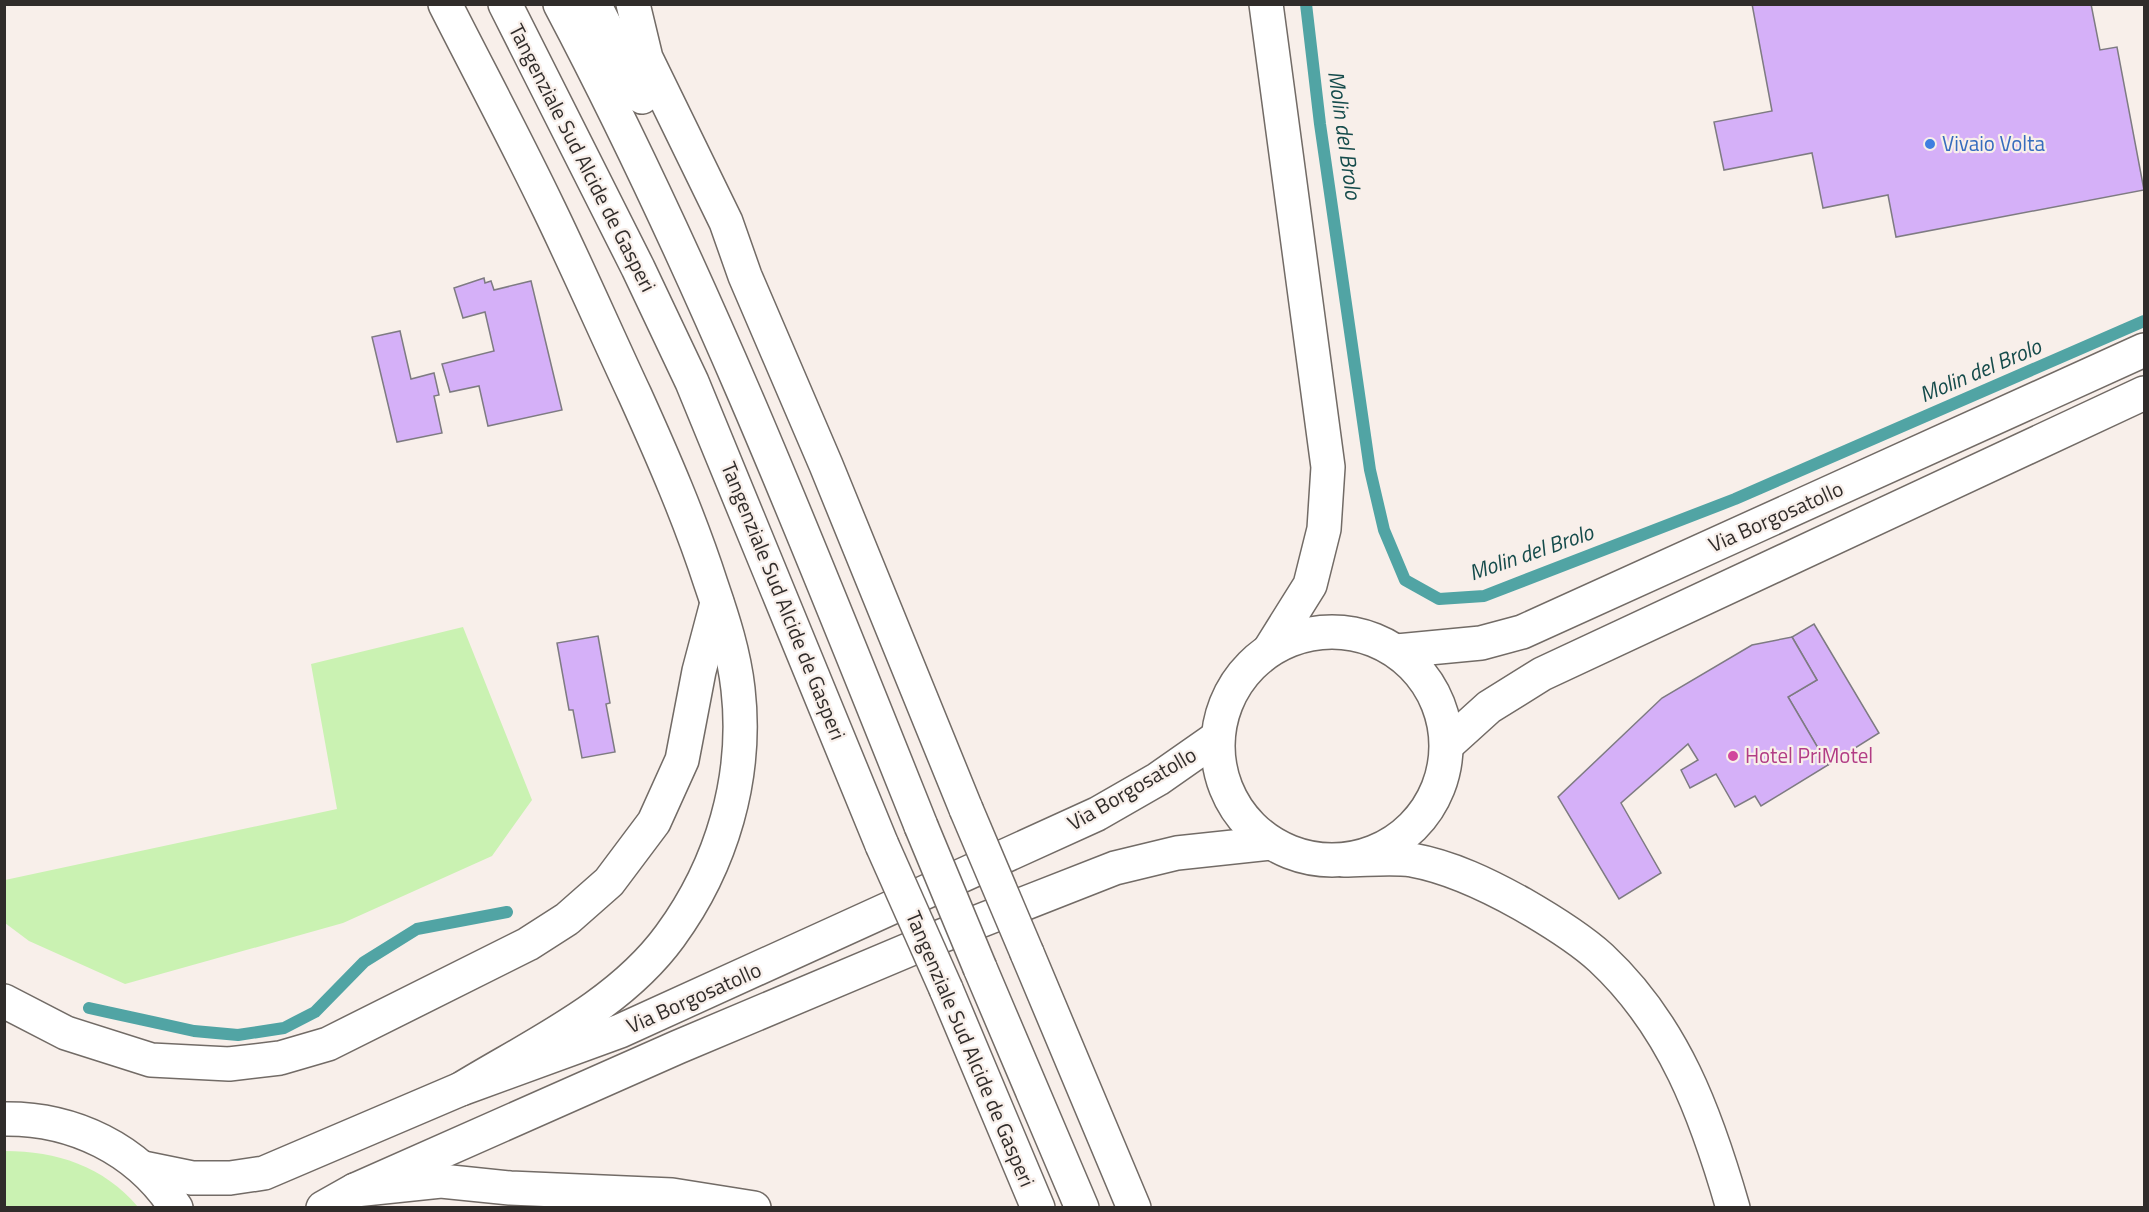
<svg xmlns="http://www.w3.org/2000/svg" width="2149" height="1212" font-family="'Titillium Web',sans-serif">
<rect width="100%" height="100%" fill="#f8efea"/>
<g fill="#caf2b2">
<path d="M463,627L532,800L492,856L343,923L125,984L29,941L5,923V880L337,809L311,664Z"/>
<path d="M5,1151C57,1151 103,1166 138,1207H5Z"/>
</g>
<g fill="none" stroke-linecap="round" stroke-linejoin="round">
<g stroke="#51a4a4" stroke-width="12">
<path d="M1306,4L1320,124L1370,470L1384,530L1405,580L1439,599L1484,596L1735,499L2144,321"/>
<path d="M89,1008L194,1031L238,1035L284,1028L315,1012L364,962L417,929L507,912"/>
</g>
</g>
<g fill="#d5b0f8" stroke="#7e7b82" stroke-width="1.5">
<path d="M1752,4H2091L2100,50L2117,47L2144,190L1896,237L1888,195L1823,208L1812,153L1724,170L1714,122L1772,111Z"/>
<path d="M484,278L485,283L491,281L494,290L531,281L562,410L488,426L479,386L450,392L442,364L494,351L485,312L463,318L454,288Z"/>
<path d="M400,331L411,379L434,373L439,395L434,396L442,433L397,442L372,337Z"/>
<path d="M1814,624L1879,733L1828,765L1788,697L1817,680L1792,637Z"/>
<path d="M598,636L610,703L606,704L615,752L582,758L573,710H569L557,643Z"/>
<path d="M1792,637L1817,680L1788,697L1828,765L1761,806L1755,796L1735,807L1716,774L1690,788L1681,770L1698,760L1688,744L1621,803L1661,873L1619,899L1558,797L1662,698L1752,645Z"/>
</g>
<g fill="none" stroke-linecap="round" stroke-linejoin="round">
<defs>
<g id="major">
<circle cx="1332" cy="746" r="114"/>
<path d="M1397,651L1481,643L1522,632L2144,350"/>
<path d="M1447,745L1489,707L1542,674L2144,393"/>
<path d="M4,1119C73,1118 138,1149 176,1208"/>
<path d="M143,1168L192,1178H230L264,1173L461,1089L620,1031L1097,814L1158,779L1218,737"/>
<path d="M323,1208L355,1190L678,1047L939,937L1115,868L1177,853L1271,843"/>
</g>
<g id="highway">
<path d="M445,4C480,73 516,140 549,209C579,271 606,333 635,395C663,457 690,519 711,584C723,619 734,653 738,689C748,777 722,865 670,936C619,1006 533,1045 461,1089"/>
<path d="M505,4L638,268L692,382L882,845"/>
<path d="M560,4C700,269 810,548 921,826"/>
<path d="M594,4L642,97"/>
<path d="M633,4L646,58L726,222L745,276L826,465L966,809"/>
<path d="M1266,4L1328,467L1324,529L1310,585L1270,649"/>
<path d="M1344,860C1366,860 1391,857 1412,860C1451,867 1488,885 1522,904C1548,919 1578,937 1601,958C1674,1026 1706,1114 1733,1208"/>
<path d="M1027,953L1134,1208"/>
<path d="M980,968L1082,1208"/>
<path d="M946,989L1038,1208"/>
<path d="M4,1001L66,1033L151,1060L229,1064L280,1058L328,1044L528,944L567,919L609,882L654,822L682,760L699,671L717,603"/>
<path d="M355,1190L441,1181L510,1188L672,1195L754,1208"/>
</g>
</defs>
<use href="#major" stroke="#726b66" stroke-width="36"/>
<use href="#highway" stroke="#726b66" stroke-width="36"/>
<use href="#major" stroke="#fff" stroke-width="33"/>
<use href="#highway" stroke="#fff" stroke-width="33"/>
<defs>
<g id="highway-bridge">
<path d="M966,809L1027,953"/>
<path d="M921,826L980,968"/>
<path d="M882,845L946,989"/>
</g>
</defs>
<use href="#highway-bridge" stroke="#726b66" stroke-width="36" stroke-linecap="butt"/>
<use href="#highway-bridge" stroke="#fff" stroke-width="33"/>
</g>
<circle fill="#3f7fe0" stroke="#f8efea" stroke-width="2" cx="1930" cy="144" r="6"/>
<circle fill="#d1479c" stroke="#f8efea" stroke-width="2" cx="1733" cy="756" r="6"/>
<g text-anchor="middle" stroke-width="4.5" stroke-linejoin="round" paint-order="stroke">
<g font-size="21" fill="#366cbe" stroke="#f8efea" text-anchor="start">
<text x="1942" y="151">Vivaio Volta</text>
</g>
<g font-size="21" fill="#302c2a" stroke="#f8efea">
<text transform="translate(582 158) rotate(63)" y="7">Tangenziale Sud Alcide de Gasperi</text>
<text transform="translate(1776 517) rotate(-24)" y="7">Via Borgosatollo</text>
<text transform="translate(783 601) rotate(68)" y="7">Tangenziale Sud Alcide de Gasperi</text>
<text transform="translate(1132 789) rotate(-30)" y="7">Via Borgosatollo</text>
<text transform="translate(694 998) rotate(-24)" y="7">Via Borgosatollo</text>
<text transform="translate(970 1049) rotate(67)" y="7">Tangenziale Sud Alcide de Gasperi</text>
</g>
<g font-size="21" fill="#b23c85" stroke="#f8efea" text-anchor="start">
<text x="1745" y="763">Hotel PriMotel</text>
</g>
<g font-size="22" font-style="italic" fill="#154b4b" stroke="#f8efea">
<text transform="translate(1345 135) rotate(82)" y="8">Molin del Brolo</text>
<text transform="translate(1980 370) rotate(-23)" y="8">Molin del Brolo</text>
<text transform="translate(1531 552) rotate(-19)" y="8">Molin del Brolo</text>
</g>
</g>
<rect width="2149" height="1212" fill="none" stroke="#302c2a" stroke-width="12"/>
</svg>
